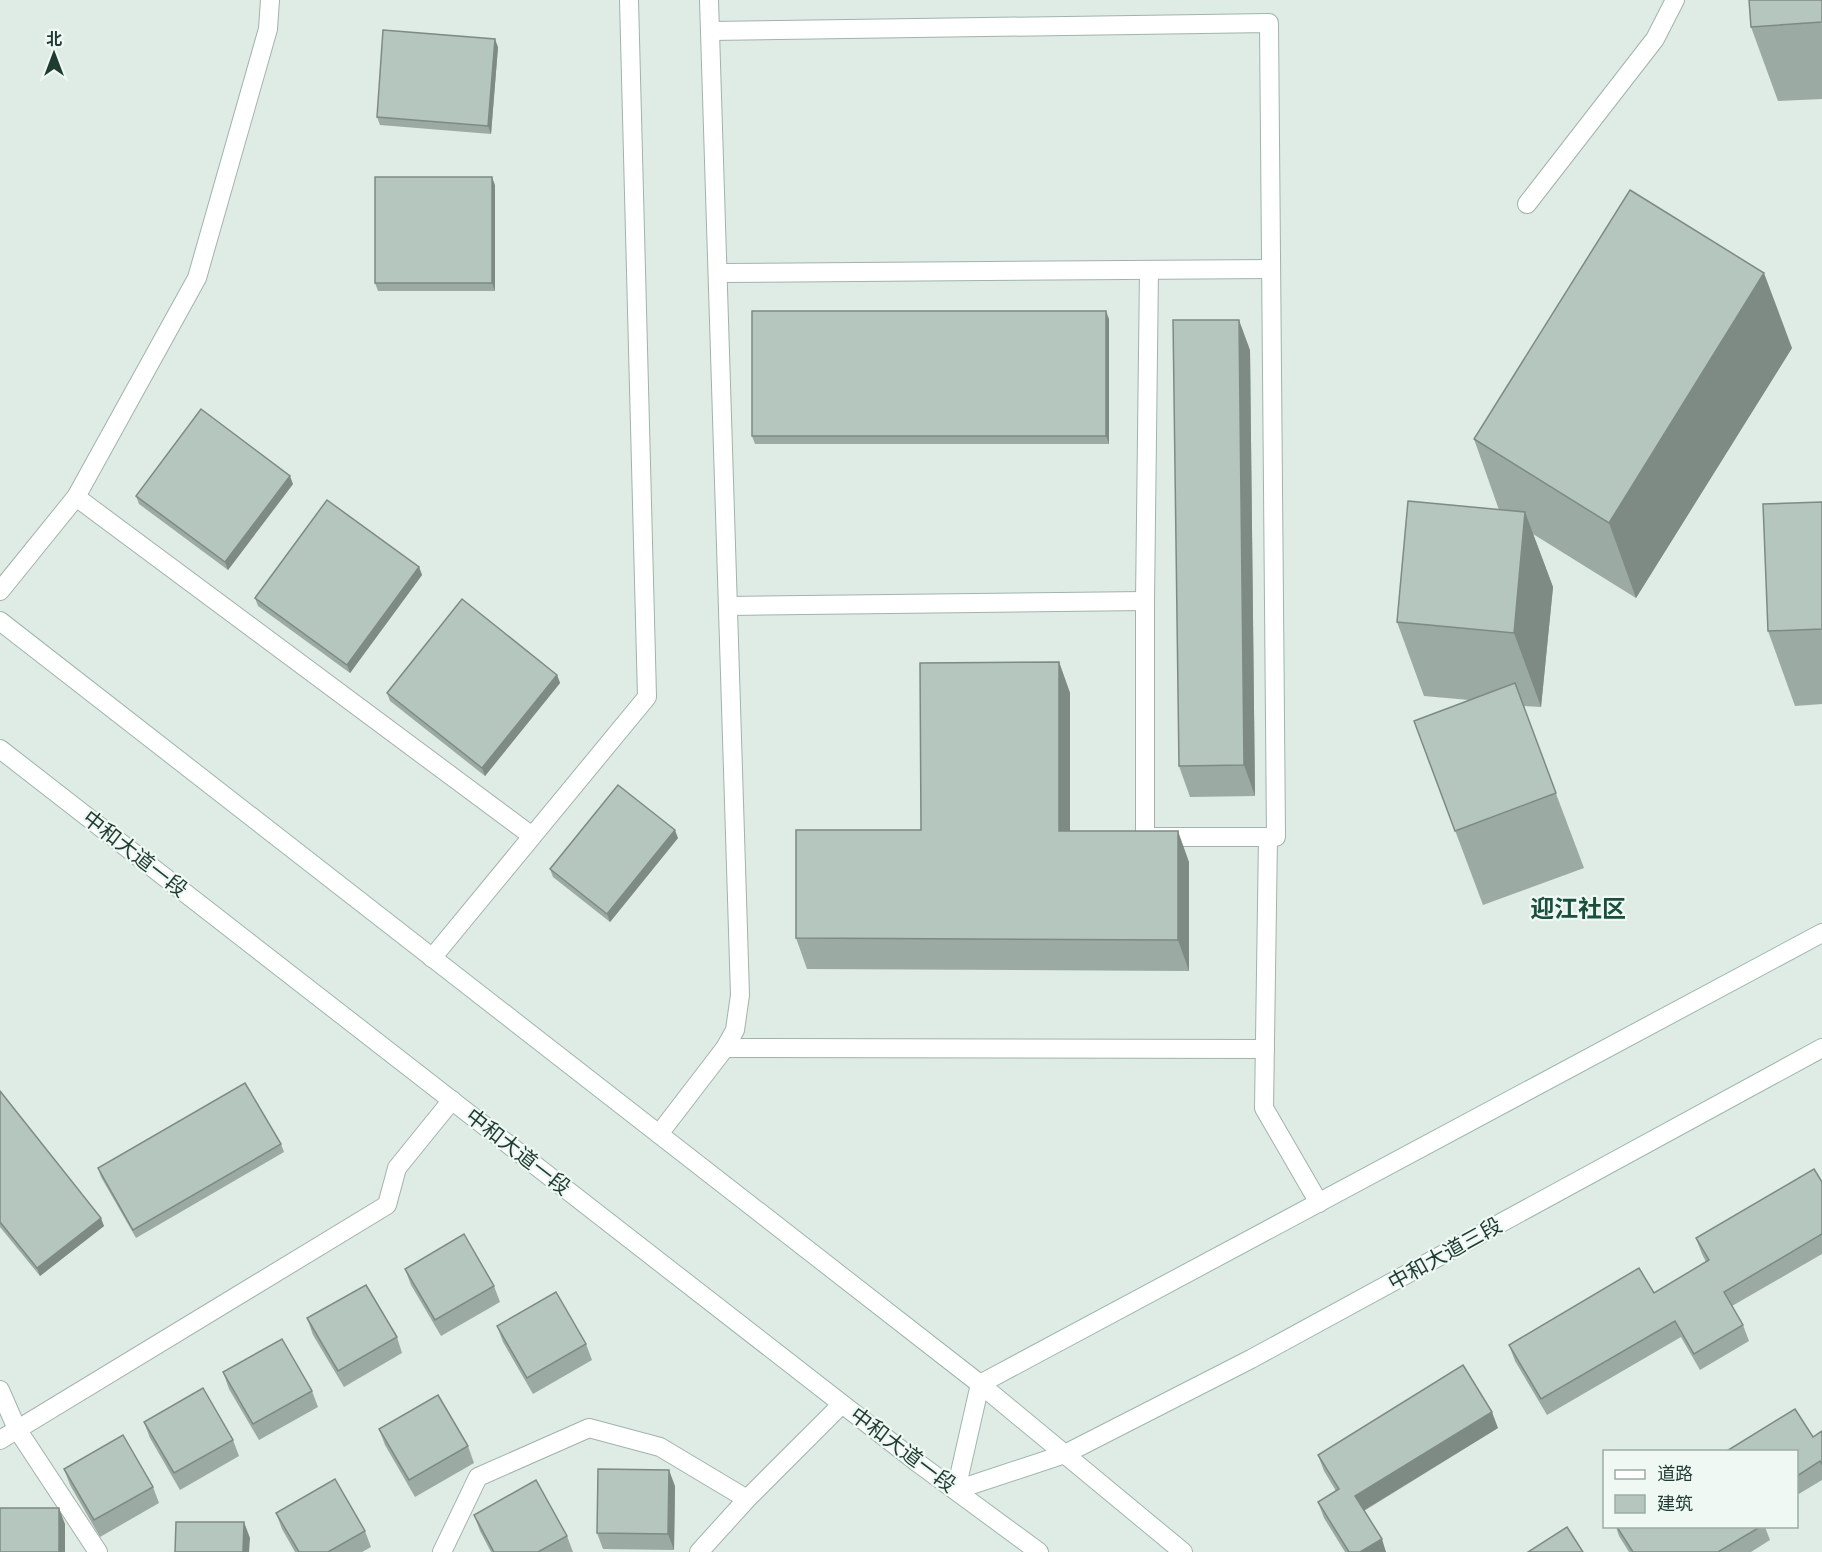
<svg xmlns="http://www.w3.org/2000/svg" width="1822" height="1552" font-family="'Alegreya Sans','Noto Sans SC',sans-serif">
<rect width="100%" height="100%" fill="#dfebe5"/>
<g fill="none" stroke-linecap="round" stroke-linejoin="round">
<defs>
<g id="service">
<path d="M711,31L1269,23L1276,837H1145V601L1149,270"/>
<path d="M1527,204L1655,39L1675,0"/>
<path d="M719,273L1271,269"/>
<path d="M729,606L1145,601"/>
<path d="M1268,837L1264,1108L1319,1203"/>
<path d="M725,1048L1265,1049"/>
<path d="M659,1134L725,1048L735,1030L740,995L709,0"/>
</g>
<g id="minor">
<path d="M76,497L532,836"/>
<path d="M0,591L76,497L197,278L268,29L270,0"/>
<path d="M432,958L647,697L629,0"/>
<path d="M0,1390L17,1429L98,1552"/>
<path d="M0,1440L387,1205L397,1168L452,1100"/>
<path d="M442,1552L478,1477L589,1428L660,1447L747,1499"/>
<path d="M699,1552L747,1499L842,1404"/>
</g>
<g id="secondary">
<path d="M0,621L980,1384L1183,1552"/>
<path d="M0,749L918,1463L1039,1552"/>
<path d="M956,1490L980,1384L1822,933"/>
<path d="M956,1490L1065,1454L1251,1359L1822,1048"/>
</g>
</defs>
<use href="#service" stroke="#a2b3ac" stroke-width="20"/>
<use href="#minor" stroke="#a2b3ac" stroke-width="20"/>
<use href="#secondary" stroke="#9db7ac" stroke-width="20"/>
<use href="#service" stroke="#fff" stroke-width="18"/>
<use href="#minor" stroke="#fff" stroke-width="18"/>
<use href="#secondary" stroke="#fff" stroke-width="18"/>
</g>
<g fill="#9baaa3">
<path d="M1822,0V99L1778,101L1751,27Z"/>
<path d="M498,47L491,134L380,125L377,117Z"/>
<path d="M495,185V291H378L375,283Z"/>
<path d="M1109,319V444H755L752,436Z"/>
<path d="M1792,348L1636,598L1533,534L1553,587L1541,707L1523,706L1584,868L1483,905L1414,721L1469,700L1424,696L1397,622L1499,510L1474,439Z"/>
<path d="M1250,350L1255,796L1190,797L1179,766Z"/>
<path d="M293,484L228,570L139,504L136,496Z"/>
<path d="M1822,502V704L1795,706L1768,631Z"/>
<path d="M419,567L422,575L350,673L258,606L255,598Z"/>
<path d="M1059,662L1070,693V831L1189,862V971L807,969L796,938L921,830Z"/>
<path d="M557,675L560,683L485,776L390,701L387,693Z"/>
<path d="M678,838L610,922L553,877L550,869Z"/>
<path d="M0,1091L104,1226L40,1276L0,1227Z"/>
<path d="M281,1144L284,1152L136,1238L101,1177L98,1168Z"/>
<path d="M1822,1182V1254L1732,1306L1743,1325L1749,1341L1700,1370L1681,1337L1547,1415L1515,1361L1509,1345L1654,1293L1706,1262L1702,1254L1696,1238Z"/>
<path d="M405,1269L494,1286L500,1302L441,1336L411,1285Z"/>
<path d="M307,1318L397,1337L402,1353L344,1387L313,1335Z"/>
<path d="M497,1326L586,1344L592,1360L533,1394L503,1342Z"/>
<path d="M223,1372L312,1391L318,1407L259,1440L229,1389Z"/>
<path d="M144,1422L233,1440L239,1456L180,1490L150,1438Z"/>
<path d="M1498,1428L1364,1511L1386,1552H1345L1324,1518L1318,1502L1336,1491L1324,1471L1318,1455Z"/>
<path d="M379,1429L468,1446L474,1463L415,1497L385,1445Z"/>
<path d="M1822,1431V1480L1797,1495V1452L1813,1437Z"/>
<path d="M64,1469L153,1487L159,1503L100,1537L70,1485Z"/>
<path d="M675,1486L674,1550L603,1549L597,1533Z"/>
<path d="M276,1513L365,1531L371,1547L362,1552H295L282,1529Z"/>
<path d="M474,1515L567,1536L573,1552H491L480,1531Z"/>
<path d="M1616,1527H1765L1770,1540L1751,1552H1629L1619,1536Z"/>
</g>
<g fill="#7e8b84">
<path d="M495,39L498,47L491,134L488,126Z"/>
<path d="M492,177L495,185V291L492,283Z"/>
<path d="M1764,273L1792,348L1636,598L1609,523Z"/>
<path d="M1106,311L1109,319V444L1106,436Z"/>
<path d="M1239,320L1250,350L1255,796L1244,765Z"/>
<path d="M290,476L293,484L228,570L225,562Z"/>
<path d="M1525,512L1553,587L1541,707L1514,633Z"/>
<path d="M419,567L422,575L350,673L347,665Z"/>
<path d="M1059,662L1070,693V862L1059,831Z"/>
<path d="M557,675L560,683L485,776L482,768Z"/>
<path d="M675,830L678,838L610,922L607,914Z"/>
<path d="M1178,831L1189,862V971L1178,940Z"/>
<path d="M101,1218L104,1226L40,1276L37,1268Z"/>
<path d="M1492,1412L1498,1428L1361,1512L1355,1496Z"/>
<path d="M669,1470L675,1486L674,1550L668,1534Z"/>
<path d="M59,1508L65,1524V1552H59Z"/>
<path d="M244,1522L250,1538L249,1552H243Z"/>
<path d="M1382,1539L1386,1552H1360Z"/>
</g>
<g fill="#b4c6bd" stroke="#7e8b84" stroke-width="1.5">
<path d="M1749,0H1822V22L1751,27Z"/>
<path d="M383,30L495,39L488,126L377,117Z"/>
<rect x="375" y="177" width="117" height="106"/>
<path d="M1630,190L1764,273L1609,523L1474,439Z"/>
<rect x="752" y="311" width="354" height="125"/>
<path d="M1173,320H1239L1244,765L1179,766Z"/>
<path d="M201,409L290,476L225,562L136,496Z"/>
<path d="M327,500L419,567L347,665L255,598Z"/>
<path d="M1408,501L1525,512L1514,633L1397,622Z"/>
<path d="M1822,502V629L1768,631L1763,504Z"/>
<path d="M462,599L557,675L482,768L387,693Z"/>
<path d="M1059,662V831H1178V940L796,938V830H921L920,663Z"/>
<path d="M1515,683L1556,793L1455,831L1414,721Z"/>
<path d="M618,785L675,830L607,914L550,869Z"/>
<path d="M245,1083L281,1144L133,1230L98,1168Z"/>
<path d="M0,1091L101,1218L37,1268L0,1222Z"/>
<path d="M1814,1169L1822,1182V1234L1724,1292L1743,1325L1694,1354L1675,1321L1541,1399L1509,1345L1639,1268L1654,1293L1709,1260L1696,1238Z"/>
<path d="M464,1234L494,1286L435,1320L405,1269Z"/>
<path d="M366,1285L397,1337L338,1371L307,1318Z"/>
<path d="M556,1292L586,1344L527,1378L497,1326Z"/>
<path d="M282,1339L312,1391L253,1424L223,1372Z"/>
<path d="M1463,1365L1492,1412L1355,1496L1382,1539L1360,1552H1349L1318,1502L1339,1489L1318,1455Z"/>
<path d="M203,1388L233,1440L174,1473L144,1422Z"/>
<path d="M438,1395L468,1446L409,1480L379,1429Z"/>
<path d="M1795,1409L1813,1437L1822,1431V1464L1820,1461L1797,1476V1452H1725Z"/>
<path d="M123,1435L153,1487L94,1520L64,1469Z"/>
<path d="M598,1469L669,1470L668,1534L597,1533Z"/>
<path d="M335,1479L365,1531L328,1552H299L276,1513Z"/>
<path d="M536,1480L567,1536L538,1552H494L474,1515Z"/>
<rect x="0" y="1508" width="59" height="44"/>
<path d="M176,1522H244L243,1552H175Z"/>
<path d="M1567,1527L1583,1552H1528Z"/>
<path d="M1617,1527H1760L1718,1552H1633Z"/>
</g>
<g text-anchor="middle" stroke-width="4.5" stroke-linejoin="round" paint-order="stroke">
<g font-size="21" fill="#1f3c32" stroke="#eff8f3">
<text transform="translate(135 854) rotate(38)" y="7">中和大道一段</text>
<text transform="translate(518 1152) rotate(38)" y="7">中和大道一段</text>
<text transform="translate(1445 1254) rotate(-29)" y="7">中和大道三段</text>
<text transform="translate(903 1450) rotate(37)" y="7">中和大道一段</text>
</g>
<g font-size="24" font-weight="bold" fill="#1a4f3e" stroke="#eff8f3">
<text x="1578" y="917">迎江社区</text>
</g>
</g>
<rect x="1603" y="1450" width="195" height="78" fill="#eff8f3" stroke="#9cada6" stroke-width="1.5"/>
<rect x="1615" y="1470" width="30" height="9" fill="#ffffff" stroke="#9cada6" stroke-width="1.5"/>
<text x="1657" y="1480" font-size="18" fill="#1f3c32">道路</text>
<rect x="1615" y="1495" width="30" height="18" fill="#b4c6bd" stroke="#9cada6" stroke-width="1.5"/>
<text x="1657" y="1510" font-size="18" fill="#1f3c32">建筑</text>
<g transform="translate(54 54)" stroke="#eff8f3" stroke-width="4.5" paint-order="stroke">
<path d="M0-4.5L10 22L0 15L-10 22Z" fill="#1f3c32"/>
<text y="-9" font-size="16" font-weight="bold" text-anchor="middle" fill="#1f3c32">北</text>
</g>
</svg>
